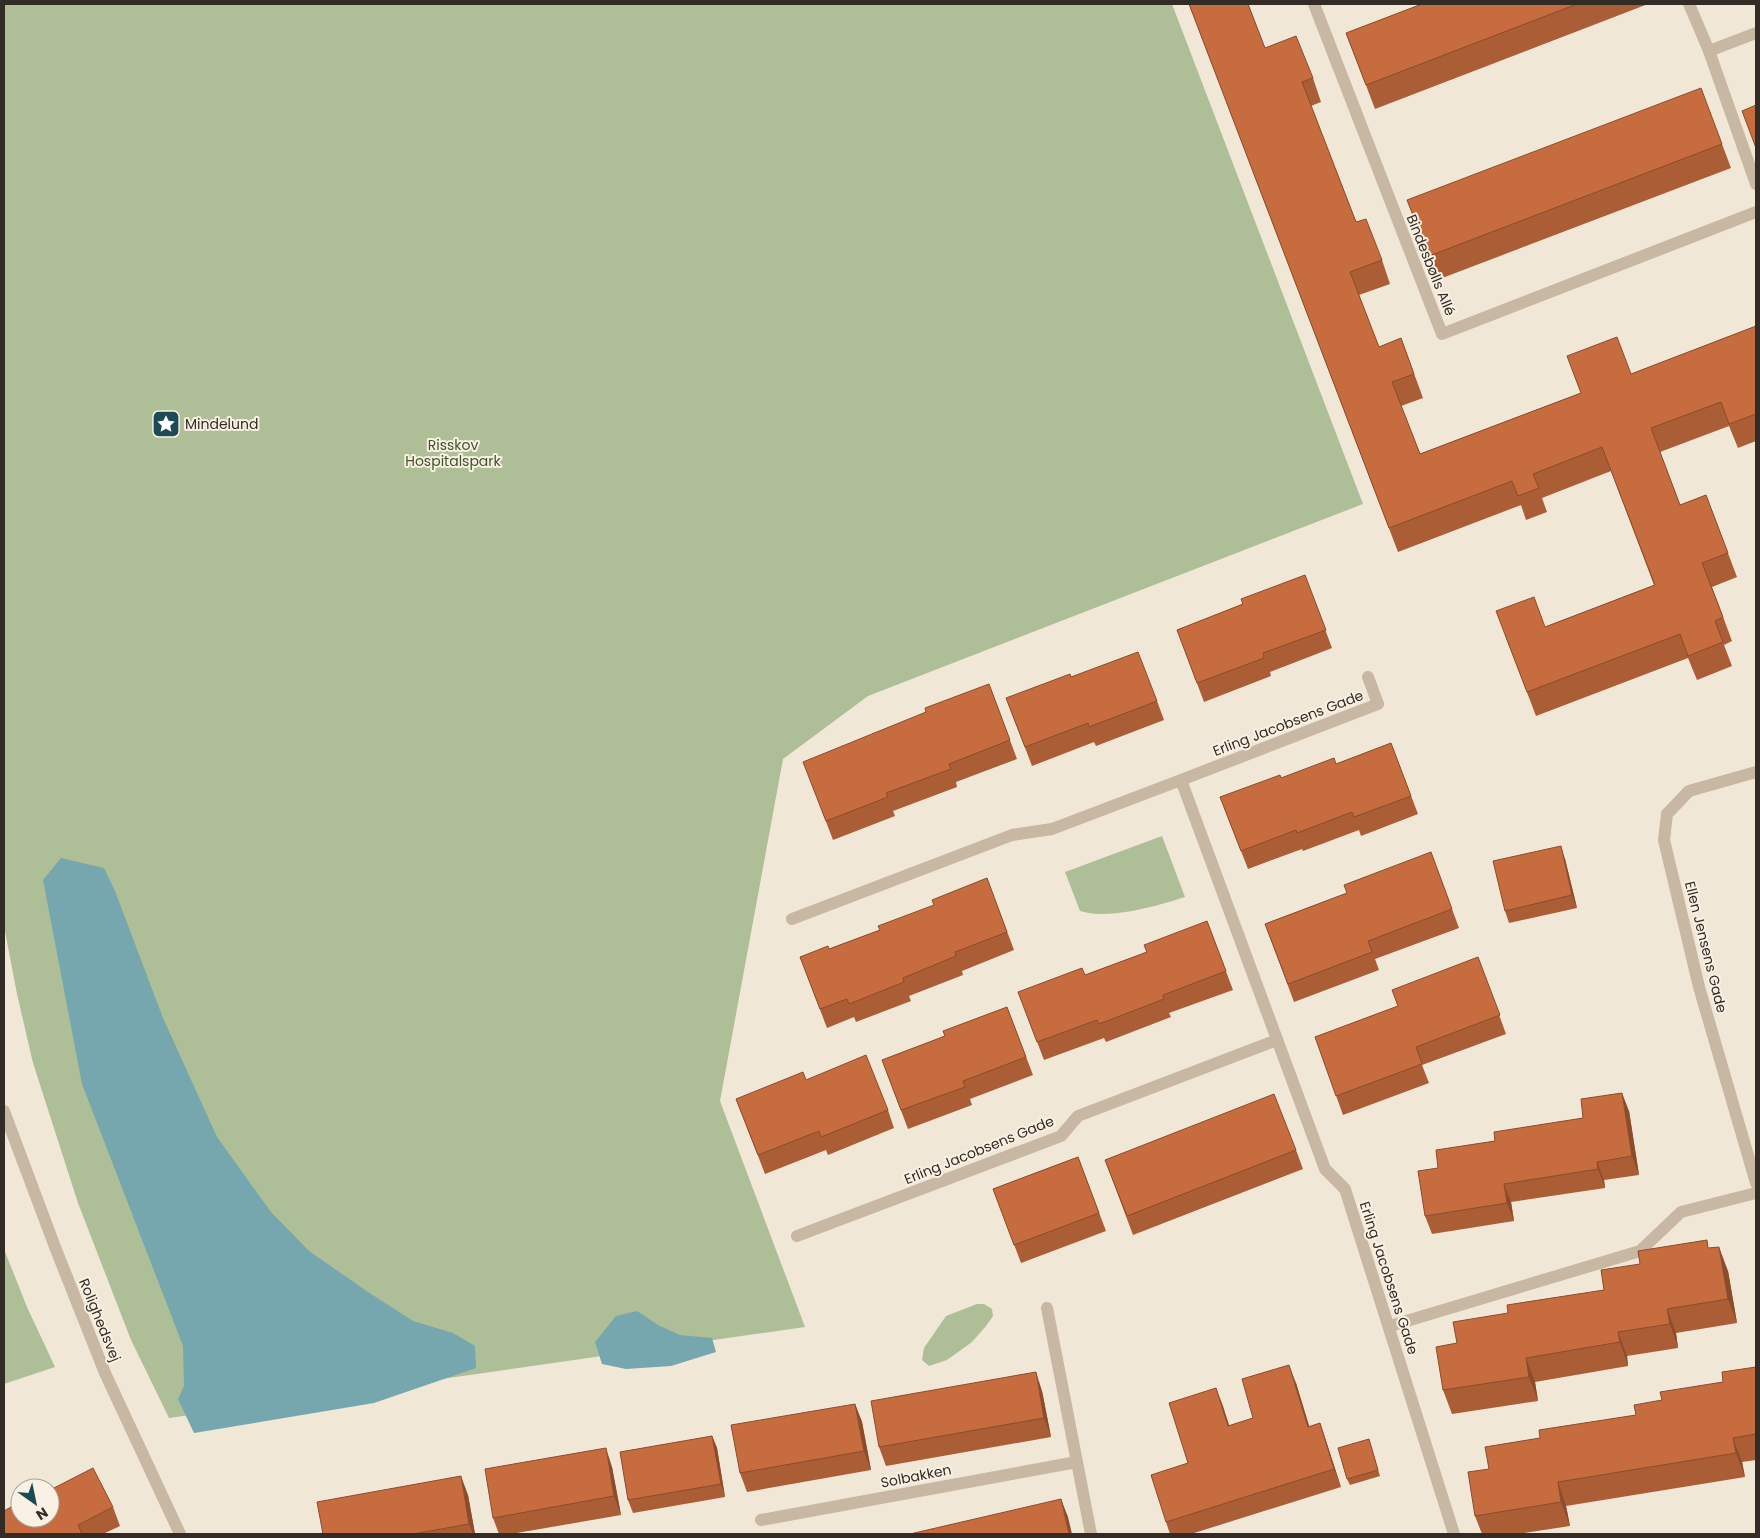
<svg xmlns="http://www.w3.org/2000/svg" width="1760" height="1538" font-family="Poppins,sans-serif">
<rect width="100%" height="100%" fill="#f1e7d7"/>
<g fill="#aebf97">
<path d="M4,4H1172L1363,504L868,696L783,759L720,1101L805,1327L169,1418L131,1340L78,1203L33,1063L17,994L4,926Z"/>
<path d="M1162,836L1185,897C1157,906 1108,920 1080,911L1065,872Z"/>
<path d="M4,1249L27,1307L55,1367L4,1384Z"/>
<path d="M977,1304H984L992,1309L993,1316L986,1326L972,1342L947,1360L929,1366L922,1360L924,1348L946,1316Z"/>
</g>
<g fill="#76a6ae">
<path d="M61,858L104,868L115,891L163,1018L217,1137L271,1212L309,1251L368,1292L413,1321L453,1333L475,1346L476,1368L374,1403L194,1433L178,1399L184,1386L183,1346L82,1084L43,880Z"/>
<path d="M637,1311L658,1325L680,1335L712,1338L716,1352L671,1366L626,1369L602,1364L595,1342L616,1316Z"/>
</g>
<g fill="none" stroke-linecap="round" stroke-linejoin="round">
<g stroke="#c8b7a3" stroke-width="12">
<path d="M1314,4L1442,334L1756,212"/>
<path d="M1689,4L1709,51L1756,184"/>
<path d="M1709,51L1756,33"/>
<path d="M1368,677L1378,704L1181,780L1325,1169L1345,1189L1454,1534"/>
<path d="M1756,772L1689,791L1667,814L1664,840L1699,987L1756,1183"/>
<path d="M792,919L1012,835L1052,829L1181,780"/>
<path d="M797,1236L1061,1136L1078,1116L1277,1040"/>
<path d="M1047,1308L1091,1534"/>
<path d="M1390,1326L1640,1251L1681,1212L1756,1193"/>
<path d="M761,1520L1077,1462"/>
</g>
<path stroke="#c8b7a3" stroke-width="12" d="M4,1111L55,1247L105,1373L180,1534"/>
</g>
<g fill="#ab5d36">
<path d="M1189,4H1250H1248L1265,48L1313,78L1321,102L1311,106L1356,222L1382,260L1390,284L1359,295L1379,347L1401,338L1423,398L1401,406L1420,454L1581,393L1567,356L1631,374L1756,326V441L1738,448L1729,426L1660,452L1680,505L1706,495L1737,577L1712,587L1732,641L1724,645L1732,666L1697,680L1688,658L1536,716L1505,635L1545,627L1654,585L1611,471L1542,498L1547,512L1526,520L1521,505L1398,552Z"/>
<path d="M1422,4H1648L1375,109L1346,33Z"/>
<path d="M1722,144L1731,168L1437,280L1407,200Z"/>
<path d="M1305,575L1332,648L1270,672L1271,676L1204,702L1177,630L1243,604Z"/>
<path d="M1071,677L1157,701L1164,720L1096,746L1094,742L1032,766L1006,698Z"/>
<path d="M989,684L1017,759L956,782L957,787L893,811L895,816L833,840L810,780L926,712Z"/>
<path d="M1391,743L1418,814L1361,836L1359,830L1303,851L1302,849L1248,869L1220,797L1281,778L1336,764Z"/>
<path d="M1431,852L1459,928L1375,959L1379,970L1294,1002L1265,924L1347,893Z"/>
<path d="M1565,859L1577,908L1509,923L1505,911Z"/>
<path d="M987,878L1014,950L962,971L963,975L909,996L911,1001L856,1022L854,1017L827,1028L800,957L829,949L880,930L934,905Z"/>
<path d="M1207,921L1233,990L1169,1013L1171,1017L1106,1042L1104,1038L1044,1060L1018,992L1085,975L1147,952Z"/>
<path d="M1478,957L1506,1034L1422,1065L1429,1083L1343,1115L1315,1037L1398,1006Z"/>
<path d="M1007,1007L1033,1075L970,1099L972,1105L908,1129L882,1060L945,1036Z"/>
<path d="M736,1099L888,1110L894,1128L828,1155L826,1150L765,1174Z"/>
<path d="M1629,1111L1639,1175L1604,1180L1605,1188L1511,1202L1514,1221L1432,1234L1425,1216L1438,1168L1495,1141Z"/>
<path d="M1296,1150L1303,1169L1133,1235L1105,1160Z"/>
<path d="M1078,1157L1106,1231L1021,1263L993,1189Z"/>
<path d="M1710,1248L1728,1271L1737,1323L1676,1333L1678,1348L1627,1356L1628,1366L1535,1382L1538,1401L1452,1414L1443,1390L1457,1343L1508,1313L1604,1290L1640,1264Z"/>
<path d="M1756,1367V1460L1742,1462L1745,1477L1566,1506L1570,1526L1518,1534H1482L1475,1516L1489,1469L1540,1438L1636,1415L1662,1400L1723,1382Z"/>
<path d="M1296,1383L1309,1427L1320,1423L1326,1441L1341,1487L1191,1534H1170L1166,1522L1216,1388L1229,1426L1253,1418Z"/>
<path d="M1042,1391L1051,1437L886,1466L879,1447Z"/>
<path d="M855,1404L862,1422L871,1470L747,1492L740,1473Z"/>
<path d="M712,1436L717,1448L725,1497L633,1513L628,1500Z"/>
<path d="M1371,1446L1380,1476L1350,1485L1347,1479Z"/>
<path d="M612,1467L621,1515L511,1534H499L493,1518Z"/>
<path d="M468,1495L475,1534H323Z"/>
<path d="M113,1507L120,1526L103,1534H4L14,1512Z"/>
</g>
<g fill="#8b4c2c">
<path d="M1561,846L1565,859L1577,908L1572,895Z"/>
<path d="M1622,1093L1629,1111L1639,1175L1632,1156Z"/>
<path d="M1597,1162L1604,1180L1605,1188L1598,1169Z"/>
<path d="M1504,1184L1511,1202L1514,1221L1507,1203Z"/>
<path d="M1719,1247L1728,1271L1737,1323L1728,1299Z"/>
<path d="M1667,1309L1676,1333L1678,1348L1670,1324Z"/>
<path d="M1618,1332L1627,1356L1628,1366L1620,1342Z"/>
<path d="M1526,1358L1535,1382L1538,1401L1529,1377Z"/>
<path d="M1289,1365L1296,1383L1315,1445L1308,1427Z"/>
<path d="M1036,1372L1042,1391L1051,1437L1044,1418Z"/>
<path d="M1216,1388L1223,1406L1235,1444L1228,1426Z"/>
<path d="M855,1404L862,1422L871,1470L864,1451Z"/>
<path d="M1320,1423L1326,1441L1341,1487L1334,1469Z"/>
<path d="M712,1436L717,1448L725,1497L721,1484Z"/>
<path d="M1733,1438L1742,1462L1745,1477L1736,1453Z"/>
<path d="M606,1448L612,1467L621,1515L614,1496Z"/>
<path d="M461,1476L468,1495L475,1534H473L469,1524Z"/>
<path d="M1558,1482L1566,1506L1570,1526L1561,1502Z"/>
<path d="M1061,1499L1068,1517L1072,1534H1069Z"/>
</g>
<g fill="#c76c3f" stroke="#8b4c2c">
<path d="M1189,4H1248L1265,48L1296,36L1313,78L1302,82L1356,222L1366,219L1382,260L1350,272L1379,347L1401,338L1414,374L1392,382L1420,454L1581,393L1567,356L1617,337L1631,374L1756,326V414L1729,424L1721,402L1651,428L1680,505L1706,495L1728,553L1702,563L1723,617L1715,621L1723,642L1688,656L1680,634L1527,692L1496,611L1534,597L1545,627L1655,585L1602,447L1533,474L1539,488L1518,496L1512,481L1389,528Z"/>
<path d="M1422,4H1577L1366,85L1346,33Z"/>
<path d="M1701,88L1722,144L1429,256L1407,200Z"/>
<path d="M1756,105V148L1742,111Z"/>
<path d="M1305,575L1326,630L1263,653L1264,658L1197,683L1177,630L1243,604L1241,599Z"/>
<path d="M1138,652L1157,701L1089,727L1088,723L1025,747L1006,698L1070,674L1071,677Z"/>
<path d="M989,684L1010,740L949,764L951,769L886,793L888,797L826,821L803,762L926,712L925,708Z"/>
<path d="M1391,743L1411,796L1354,817L1352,812L1297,833L1296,830L1241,851L1220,797L1280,775L1281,778L1334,758L1336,764Z"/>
<path d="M1561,846L1572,895L1505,911L1493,861Z"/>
<path d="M1431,852L1452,909L1368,941L1372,952L1288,984L1265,924L1347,893L1344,885Z"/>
<path d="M987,878L1007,932L955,952L956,956L903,978L904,982L849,1004L847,999L820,1009L800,957L828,946L829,949L880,930L878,926L934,905L932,900Z"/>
<path d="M1207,921L1226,971L1163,995L1164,999L1099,1024L1097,1020L1037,1042L1018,992L1082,968L1085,975L1147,952L1144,945Z"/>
<path d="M1478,957L1500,1015L1416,1047L1422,1064L1336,1096L1315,1037L1398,1006L1392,990Z"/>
<path d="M1007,1007L1026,1057L963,1081L965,1087L901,1110L882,1060L945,1036L943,1031Z"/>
<path d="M866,1055L888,1110L821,1137L819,1131L758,1155L736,1099L803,1072L806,1080Z"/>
<path d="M1622,1093L1632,1156L1597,1162L1598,1169L1504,1184L1507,1203L1425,1216L1418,1171L1438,1168L1436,1150L1495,1141L1494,1132L1583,1118L1581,1099Z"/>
<path d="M1274,1094L1296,1150L1127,1216L1105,1160Z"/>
<path d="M1078,1157L1099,1213L1014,1245L993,1189Z"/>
<path d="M1707,1240L1708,1248L1719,1247L1728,1299L1667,1309L1670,1324L1618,1332L1620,1342L1526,1358L1529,1377L1443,1390L1436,1347L1457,1343L1453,1322L1508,1313L1507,1305L1604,1290L1601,1270L1640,1264L1638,1251Z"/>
<path d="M1289,1365L1308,1427L1320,1423L1334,1469L1166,1522L1151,1475L1188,1463L1169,1403L1216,1388L1228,1426L1253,1418L1242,1379Z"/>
<path d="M1756,1367V1434L1733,1438L1736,1453L1558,1482L1561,1502L1475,1516L1468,1472L1489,1469L1485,1447L1540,1438L1539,1430L1636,1415L1634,1405L1662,1400L1660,1392L1723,1382L1722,1372Z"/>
<path d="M1036,1372L1044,1418L879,1447L871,1401Z"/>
<path d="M855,1404L864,1451L740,1473L731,1425Z"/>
<path d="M712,1436L721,1484L628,1500L620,1452Z"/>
<path d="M1369,1439L1378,1470L1347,1479L1338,1448Z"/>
<path d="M606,1448L614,1496L493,1518L485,1469Z"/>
<path d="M93,1468L113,1507L78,1525L82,1534H4V1511L11,1507L14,1512L20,1509V1518H50V1490Z"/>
<path d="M461,1476L469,1524L413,1534H323L317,1502Z"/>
<path d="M1061,1499L1069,1534H910Z"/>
</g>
<defs>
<symbol id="sight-square" viewBox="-11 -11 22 22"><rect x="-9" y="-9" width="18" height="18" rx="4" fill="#1b4c55" stroke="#f9f1e3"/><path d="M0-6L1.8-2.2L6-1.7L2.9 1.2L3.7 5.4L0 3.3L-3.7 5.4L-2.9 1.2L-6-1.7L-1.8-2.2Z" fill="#fff"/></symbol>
</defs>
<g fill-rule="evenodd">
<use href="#sight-square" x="150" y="408" width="32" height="32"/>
</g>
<g text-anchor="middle" stroke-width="4" stroke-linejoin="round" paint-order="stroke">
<g font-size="14" fill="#332b25" stroke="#f9f1e3">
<text transform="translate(1431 265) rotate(68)" y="5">Bindesbølls Allé</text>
<text transform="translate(1288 723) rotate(-21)" y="5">Erling Jacobsens Gade</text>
<text transform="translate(1706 947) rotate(76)" y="5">Ellen Jensens Gade</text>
<text transform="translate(979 1150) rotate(-22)" y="5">Erling Jacobsens Gade</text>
<text transform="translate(1389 1278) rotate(72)" y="5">Erling Jacobsens Gade</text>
<text transform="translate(100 1320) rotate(68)" y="5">Rolighedsvej</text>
<text transform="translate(916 1476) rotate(-11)" y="5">Solbakken</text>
</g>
<g font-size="14" fill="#332b25" stroke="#f9f1e3" text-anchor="start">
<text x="185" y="429">Mindelund</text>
</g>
<g font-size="14" fill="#3f5229" stroke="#f9f1e3">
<text x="453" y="450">Risskov<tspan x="453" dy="16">Hospitalspark</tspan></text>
</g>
</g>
<rect width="1760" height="1538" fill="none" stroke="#332b25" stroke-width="10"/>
<g transform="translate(35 1503) rotate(147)"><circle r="24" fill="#f9f1e3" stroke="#aaa297"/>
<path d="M0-4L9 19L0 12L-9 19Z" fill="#1b4c55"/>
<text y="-8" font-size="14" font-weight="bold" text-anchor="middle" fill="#332b25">N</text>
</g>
</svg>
